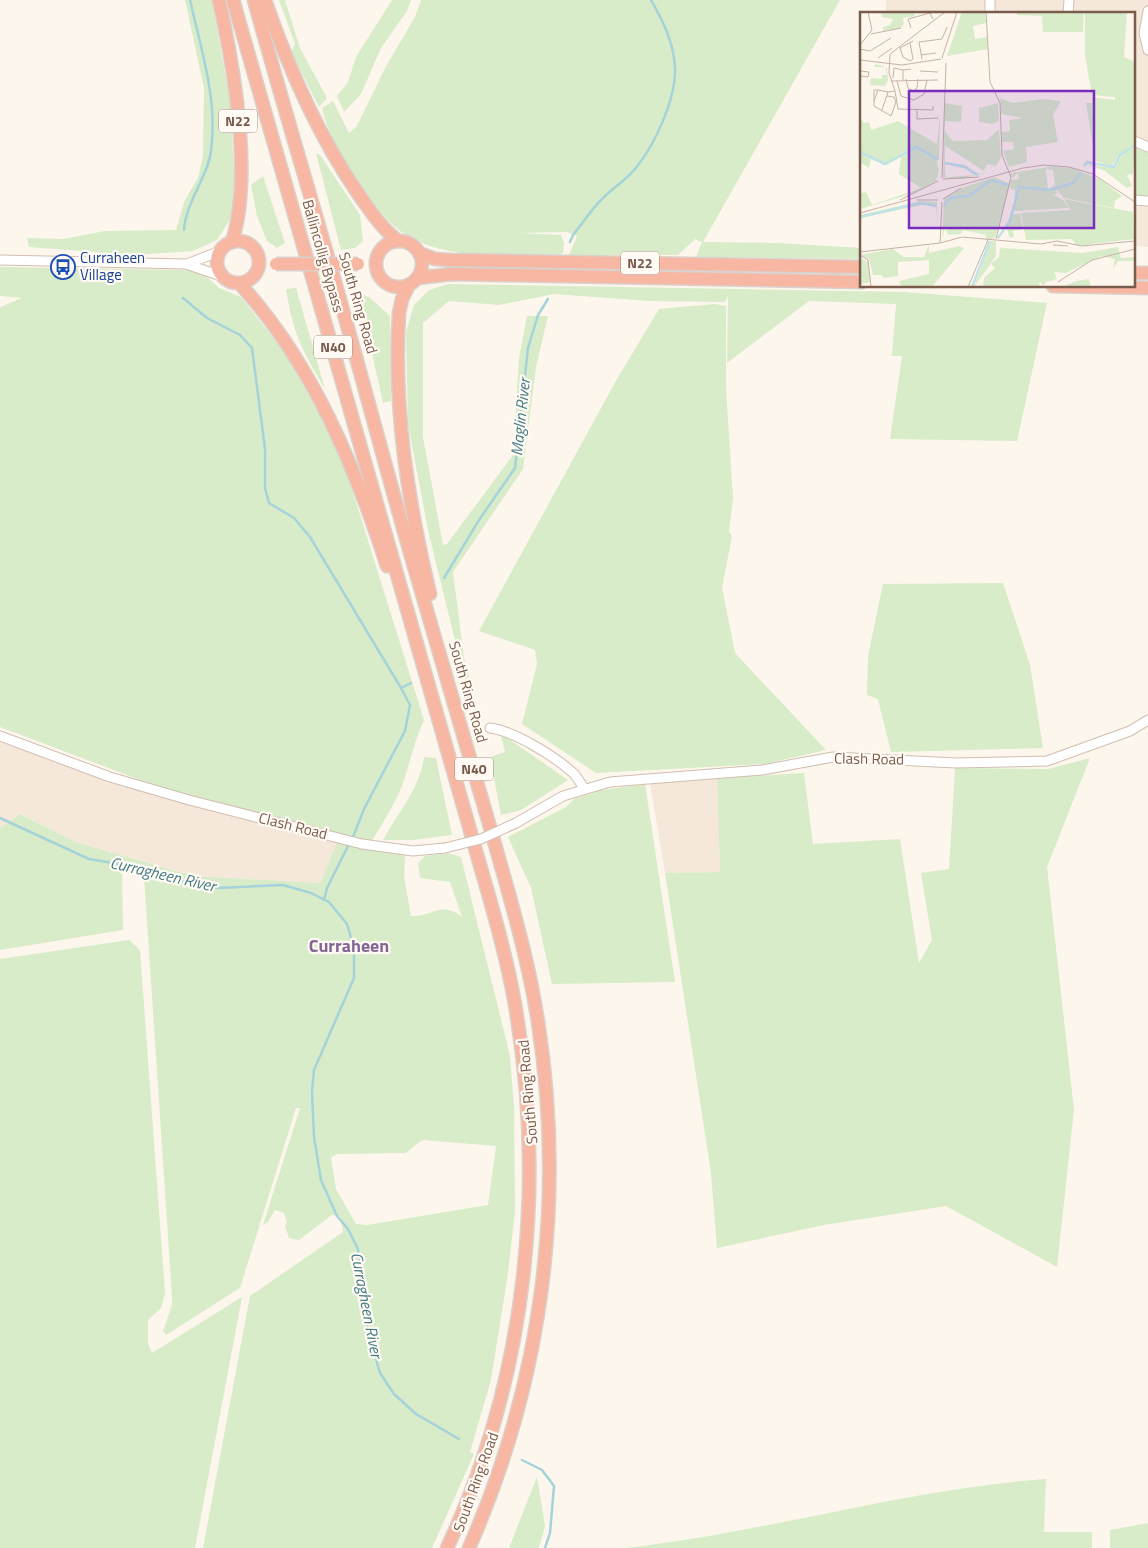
<svg xmlns="http://www.w3.org/2000/svg" width="1148" height="1548" font-family="'Titillium Web',sans-serif">
<rect width="100%" height="100%" fill="#fdf6ec"/>
<g fill="#f5e8da">
<path d="M886,0H1148V247L1134,246V14H886Z"/>
<path d="M0,741L337,842L320,883L193,876L76,842L21,814L0,828Z"/>
<path d="M717,778L720,872L665,873L650,783Z"/>
</g>
<g fill="#d8ecc9" fill-rule="evenodd">
<path d="M185,0H212L231,107L235,198L231,218L217,240L193,251L134,255L29,247L27,238L63,239L105,231L176,230L185,200L198,178L203,156L204,88Z"/>
<path d="M279,0H285L300,48L327,98L319,107L291,52L295,44Z"/>
<path d="M392,0H411L407,11L381,48L361,94L344,112L337,96L348,82L356,57Z"/>
<path d="M421,0H840L703,242L777,243L862,248V259L696,257L702,242L695,239L678,255H569L577,236L567,232L517,233L561,235L564,243L563,253L560,254C509,256 436,262 395,227C381,215 370,197 359,182C343,159 328,136 322,108L333,101L349,133L357,126L385,68L415,17Z"/>
<path d="M1134,146L1148,151V197H1137V194H1134Z"/>
<path d="M316,153L320,155L360,215L363,241L355,248L341,250Z"/>
<path d="M263,176L285,243L277,248L267,241L257,216L251,185Z"/>
<path d="M0,267L192,270L205,275L219,288L241,297L286,354L342,457L424,720C415,739 411,759 404,780C397,801 383,823 371,842L156,786L0,727V307L22,298L0,296Z"/>
<path d="M448,284L904,292L1047,303L1017,441L890,439L902,356H892L896,304L809,301L727,363L728,296L725,302L649,301L554,294L499,305L449,301L423,323V437L443,545L447,544L513,455L519,358L527,316H548L536,367L523,469L453,572L464,658L469,676L465,681L428,530L408,424L406,332L414,305L429,290Z"/>
<path d="M296,288L325,389C302,351 293,333 286,289Z"/>
<path d="M359,294L369,297L390,316L391,401L383,403Z"/>
<path d="M715,304L726,306V387L733,498L729,532L732,536L722,588L735,653L826,750L765,764L596,773L522,724L537,664L535,650L479,631L617,379L659,309Z"/>
<path d="M1003,583L1030,665L1043,748L891,752L878,699L867,695L868,656L883,584Z"/>
<path d="M500,733L568,780L521,810L501,815L490,757L505,752Z"/>
<path d="M424,757L436,758L452,835L413,840H383C398,813 420,788 424,757Z"/>
<path d="M1090,758L1047,867L1074,1110L1057,1267L946,1206L824,1225L717,1248L711,1173L665,873L720,872L717,778L804,773L813,844L900,839L919,963L932,940L921,873L949,869L955,768L1048,769Z"/>
<path d="M645,784L675,982L552,984L531,888L508,837L566,807L574,799L602,790Z"/>
<path d="M20,814L76,842L193,876L320,883L337,842L371,850L402,854L405,857L404,876L411,916C433,917 441,900 462,917L450,882L420,878L418,863L425,856L448,853L461,857L510,1056L514,1106L515,1211L508,1273L491,1380L470,1452L474,1454L432,1548H203L250,1296L343,1232L340,1216L332,1215L299,1240L289,1238L285,1226L287,1222L284,1213L275,1210L268,1222L263,1225L300,1108H296L240,1288L166,1335L163,1331L172,1305V1296L144,877L113,866L122,874L123,930L0,950V828ZM422,1140L496,1146L488,1205L367,1225L356,1224L336,1189L331,1157L338,1154L406,1153Z"/>
<path d="M129,940L140,950L165,1293L161,1308L148,1320V1344L152,1353L242,1297L195,1548H0V959Z"/>
<path d="M537,1477L545,1526L539,1548H509Z"/>
<path d="M1046,1479L1044,1532H1092V1548H625C766,1533 903,1489 1046,1479Z"/>
<path d="M1148,1523V1548H1110V1530Z"/>
</g>
<g fill="none" stroke-linecap="round" stroke-linejoin="round">
<g stroke="#a5d3da" stroke-width="2.5">
<path d="M184,230C186,201 208,177 211,151C218,100 201,49 190,0"/>
<path d="M570,242L573,235C583,223 592,208 604,197C614,187 626,180 635,169C655,145 676,99 675,68C674,43 663,21 651,0"/>
<path d="M183,298L207,318L240,335L252,348L265,449V488L269,503L294,518L310,537L401,688"/>
<path d="M444,578L479,520L515,468L528,348L538,315L548,299"/>
<path d="M0,818L89,859L125,865L157,876L218,888L283,885L311,893L329,902L347,924L354,948V978L314,1070L312,1092L314,1137L321,1180L337,1216L348,1229L358,1249L368,1332L380,1373L394,1394L416,1414L459,1439"/>
<path d="M353,837L364,809L405,731L410,705L401,688L411,683"/>
<path d="M324,900L327,888L349,844"/>
<path d="M522,1460L542,1470L554,1486L550,1533L545,1548"/>
</g>
<defs>
<g id="minor">
<path d="M1148,11L1144,33L1148,50"/>
<path d="M990,14V0"/>
<path d="M1068,14L1069,0"/>
<path d="M1134,141L1148,147"/>
<path d="M1134,200L1148,201"/>
<path d="M0,260L186,264L221,276"/>
<path d="M187,264L220,251"/>
<path d="M490,728C514,731 554,756 572,772C577,776 580,783 584,788"/>
<path d="M0,736L110,777L189,800L362,844L413,851L445,848"/>
<path d="M516,823L563,796L610,782L762,770L833,757L956,763L1047,761L1130,731L1148,720"/>
</g>
<g id="highway">
<path d="M219,0C234,68 253,175 232,242"/>
<path d="M233,0L468,823C484,881 503,939 514,999C547,1183 527,1378 447,1548"/>
<path d="M254,0C284,109 317,216 347,325C371,410 393,495 418,580C442,662 466,744 490,827C508,891 528,956 538,1022C566,1201 542,1382 469,1548"/>
<path d="M265,0C288,67 317,133 357,192C369,209 381,228 398,241"/>
<circle cx="238" cy="262" r="21"/>
<circle cx="399" cy="264" r="23"/>
<path d="M419,253L435,259L451,260L862,267"/>
<path d="M1134,273H1148"/>
<path d="M417,278L452,274L862,282"/>
<path d="M240,284C312,363 355,466 387,566"/>
<path d="M409,285L402,299L399,313C393,408 408,502 430,594"/>
<path d="M1053,286L1148,288"/>
</g>
</defs>
<use href="#minor" stroke="#d1beb0" stroke-width="11"/>
<use href="#highway" stroke="#dad1cd" stroke-width="15"/>
<use href="#minor" stroke="#fff" stroke-width="9"/>
<use href="#highway" stroke="#f7b7a3" stroke-width="12"/>
<defs>
<path id="minor-bridge" d="M445,848L481,839L516,823"/>
<path id="highway-bridge" d="M276,264H358"/>
</defs>
<use href="#minor-bridge" stroke="#d1beb0" stroke-width="11" stroke-linecap="butt"/>
<use href="#highway-bridge" stroke="#dad1cd" stroke-width="15" stroke-linecap="butt"/>
<use href="#minor-bridge" stroke="#fff" stroke-width="9"/>
<use href="#highway-bridge" stroke="#f7b7a3" stroke-width="12"/>
</g>
<defs>
<symbol id="bus-ring" viewBox="-11 -11 22 22"><circle r="9.5" fill="#fffaf3" stroke="#1a4fb4" stroke-width="1.5"/><path d="M-5-6H5V4H4V6H2V4H-2V6H-4V4H-5ZM-3.5-4V0h7V-4ZM-3.5 1.2v1.5H-2V1.2ZM2 1.2v1.5H3.5V1.2Z" fill="#1a4fb4"/></symbol>
</defs>
<g fill-rule="evenodd">
<use href="#bus-ring" x="49" y="253" width="28" height="28"/>
</g>
<g text-anchor="middle" stroke-width="4.5" stroke-linejoin="round" paint-order="stroke">
<g fill="#fffaf3" stroke="#a28b7f" stroke-width="1">
<rect x="219" y="109.5" width="38" height="23" rx="4"/>
<rect x="621" y="251.5" width="38" height="23" rx="4"/>
<rect x="314" y="335.5" width="38" height="23" rx="4"/>
<rect x="455" y="757.5" width="38" height="23" rx="4"/>
</g>
<g font-size="14" font-weight="bold" fill="#7a5c4d">
<text x="238" y="126">N22</text>
<text x="640" y="268">N22</text>
<text x="333" y="352">N40</text>
<text x="474" y="774">N40</text>
</g>
<g font-size="15" fill="#7a5c4d" stroke="#fffaf3">
<text transform="translate(323 256) rotate(74)" y="5">Ballincollig Bypass</text>
<text transform="translate(358 303) rotate(74)" y="5">South Ring Road</text>
<text transform="translate(468 692) rotate(74)" y="5">South Ring Road</text>
<text transform="translate(869 759) rotate(1)" y="5">Clash Road</text>
<text transform="translate(293 826) rotate(14)" y="5">Clash Road</text>
<text transform="translate(528 1092) rotate(-95)" y="5">South Ring Road</text>
<text transform="translate(476 1482) rotate(-70)" y="5">South Ring Road</text>
</g>
<g font-size="15" fill="#164399" stroke="#fffaf3" text-anchor="start">
<text x="80" y="263">Curraheen<tspan x="80" dy="17">Village</tspan></text>
</g>
<g font-size="16" font-style="italic" fill="#437c86" stroke="#fffaf3">
<text transform="translate(520 417) rotate(-84)" y="6">Maglin River</text>
<text transform="translate(163 874) rotate(13)" y="6">Curragheen River</text>
<text transform="translate(367 1305) rotate(79)" y="6">Curragheen River</text>
</g>
<g font-size="18" font-weight="bold" fill="#846695" stroke="#fffaf3">
<text x="349" y="952">Curraheen</text>
</g>
</g>
<g transform="translate(860 12)">
<rect width="275" height="275" fill="#fdf6ec"/>
<path d="M21,0H54L55,4L43,6L44,12L40,16L23,19V15L30,13L33,7L22,5ZM102,0H125L126,11L113,14L115,27L127,25L128,37L87,44ZM157,0H224L223,20H183L182,4L157,3ZM225,0H267L264,45L275,50V132L258,144L252,154L235,149L226,91H232V85L255,88V85L232,83L225,44ZM15,52L24,54V55L27,56L28,68L25,74L10,73L11,66L22,67V63H27L25,55H15ZM140,86L153,91L182,87L201,89L193,103L198,130L166,135L167,150L149,155L143,139L154,137L153,130H142L141,120L150,119L149,108L163,106L141,102ZM85,91L102,94L101,110L85,109V119L92,129L127,128L139,117L141,145L136,154L127,152L124,159L85,134V162L87,165L114,163L103,155L87,151L105,153L117,162L130,160L100,167L83,165ZM138,91L139,109L132,112L119,110V96ZM80,101L79,148H76L79,158L76,169L54,181L0,197V182L6,180L12,193L61,176L39,162L41,145L24,153L11,147L9,156L0,150V105L4,111L9,110L11,118L38,109L77,132ZM275,134L273,162L267,163L272,174L267,176L245,159L226,152L255,156L261,144ZM194,154L214,157L240,167L271,191L262,184L255,189L254,196L204,186L195,176L197,181L194,183L203,188L209,196L154,199L153,202H160L163,217L153,219L154,225L150,226L146,214L154,193L155,178L150,176L151,168L159,167L158,161L152,166L151,161ZM186,157L193,158L195,173L188,177ZM135,165L150,172L135,226L126,228V223L103,218L101,222L88,223L85,215L82,228L84,187L104,175ZM204,187L273,200L274,227L224,233H216L212,227L166,228L161,201L211,198ZM61,189L77,190L78,213L76,195L67,192L0,206V203ZM131,229H136V244L114,275ZM69,232V241L99,234L104,236L72,275H42L39,269L69,262V248L38,250V264L24,266L22,263H13L9,247L0,243L33,237L44,245H64ZM258,235L261,246L275,245V249H258L253,257L255,247L241,244L206,261L194,260L197,267L186,270L183,274L180,269L179,275H123L124,266L135,256L131,252L139,245L140,236L223,241ZM0,246L8,250L11,270L0,272ZM229,267L231,275H202L217,269Z" fill="#d8ecc9" fill-rule="evenodd"/>
<path fill="none" stroke="#bfe3e8" stroke-width="2.5" d="M0,140L25,152L57,135L78,148M85,151L105,155L118,163M224,154L227,150L254,155L260,143L275,133M131,168L148,173M84,194L90,186L109,184L131,168M0,205L60,191L76,194M138,226L150,209L159,175L190,178L213,171L221,161M112,275L130,229"/>
<path fill="none" stroke="#c5b3a7" stroke-width="1" d="M126,0L130,70L140,91L142,143L151,165L136,227M51,16L48,7L70,1L73,7M11,22L41,16M50,31L53,47L50,49L43,45L40,36L53,29M0,33L12,18L8,0M0,37L10,39L31,26M61,43L76,41M18,46L32,36M82,46L97,0M62,47L59,30L82,27L87,15M0,48L42,53L81,47M0,59L9,60L8,65L0,64M60,59L78,60M33,66L34,56L43,58M46,67L48,76L53,79L57,76L58,67M43,68V58L51,57M31,69L78,68M37,69L41,84L54,88L64,82L67,68M18,78L14,89V78H18L28,80M35,79L38,97L73,98V94M14,89V94L31,104L36,90L34,85L27,84M57,97V107L78,106M22,98L28,80L35,79L29,61L30,42L85,0M82,166L86,51M83,167L119,165M83,187L101,176M40,188L78,169M57,188H78M0,201L163,156L184,153L209,155L233,162L275,190M80,231L82,190M193,233L208,234M0,240L80,231L102,225L181,232L197,229L222,234L275,229M0,243L8,248L11,275M198,270L232,248L275,237M108,275L128,228"/>
<path fill="#7b2cbf" fill-opacity="0.15" stroke="#7b2cbf" stroke-width="2.5" d="M49,79H234V216H49Z"/>
<rect width="275" height="275" fill="none" stroke="#7a5c4d" stroke-width="2.5"/>
</g>
</svg>
